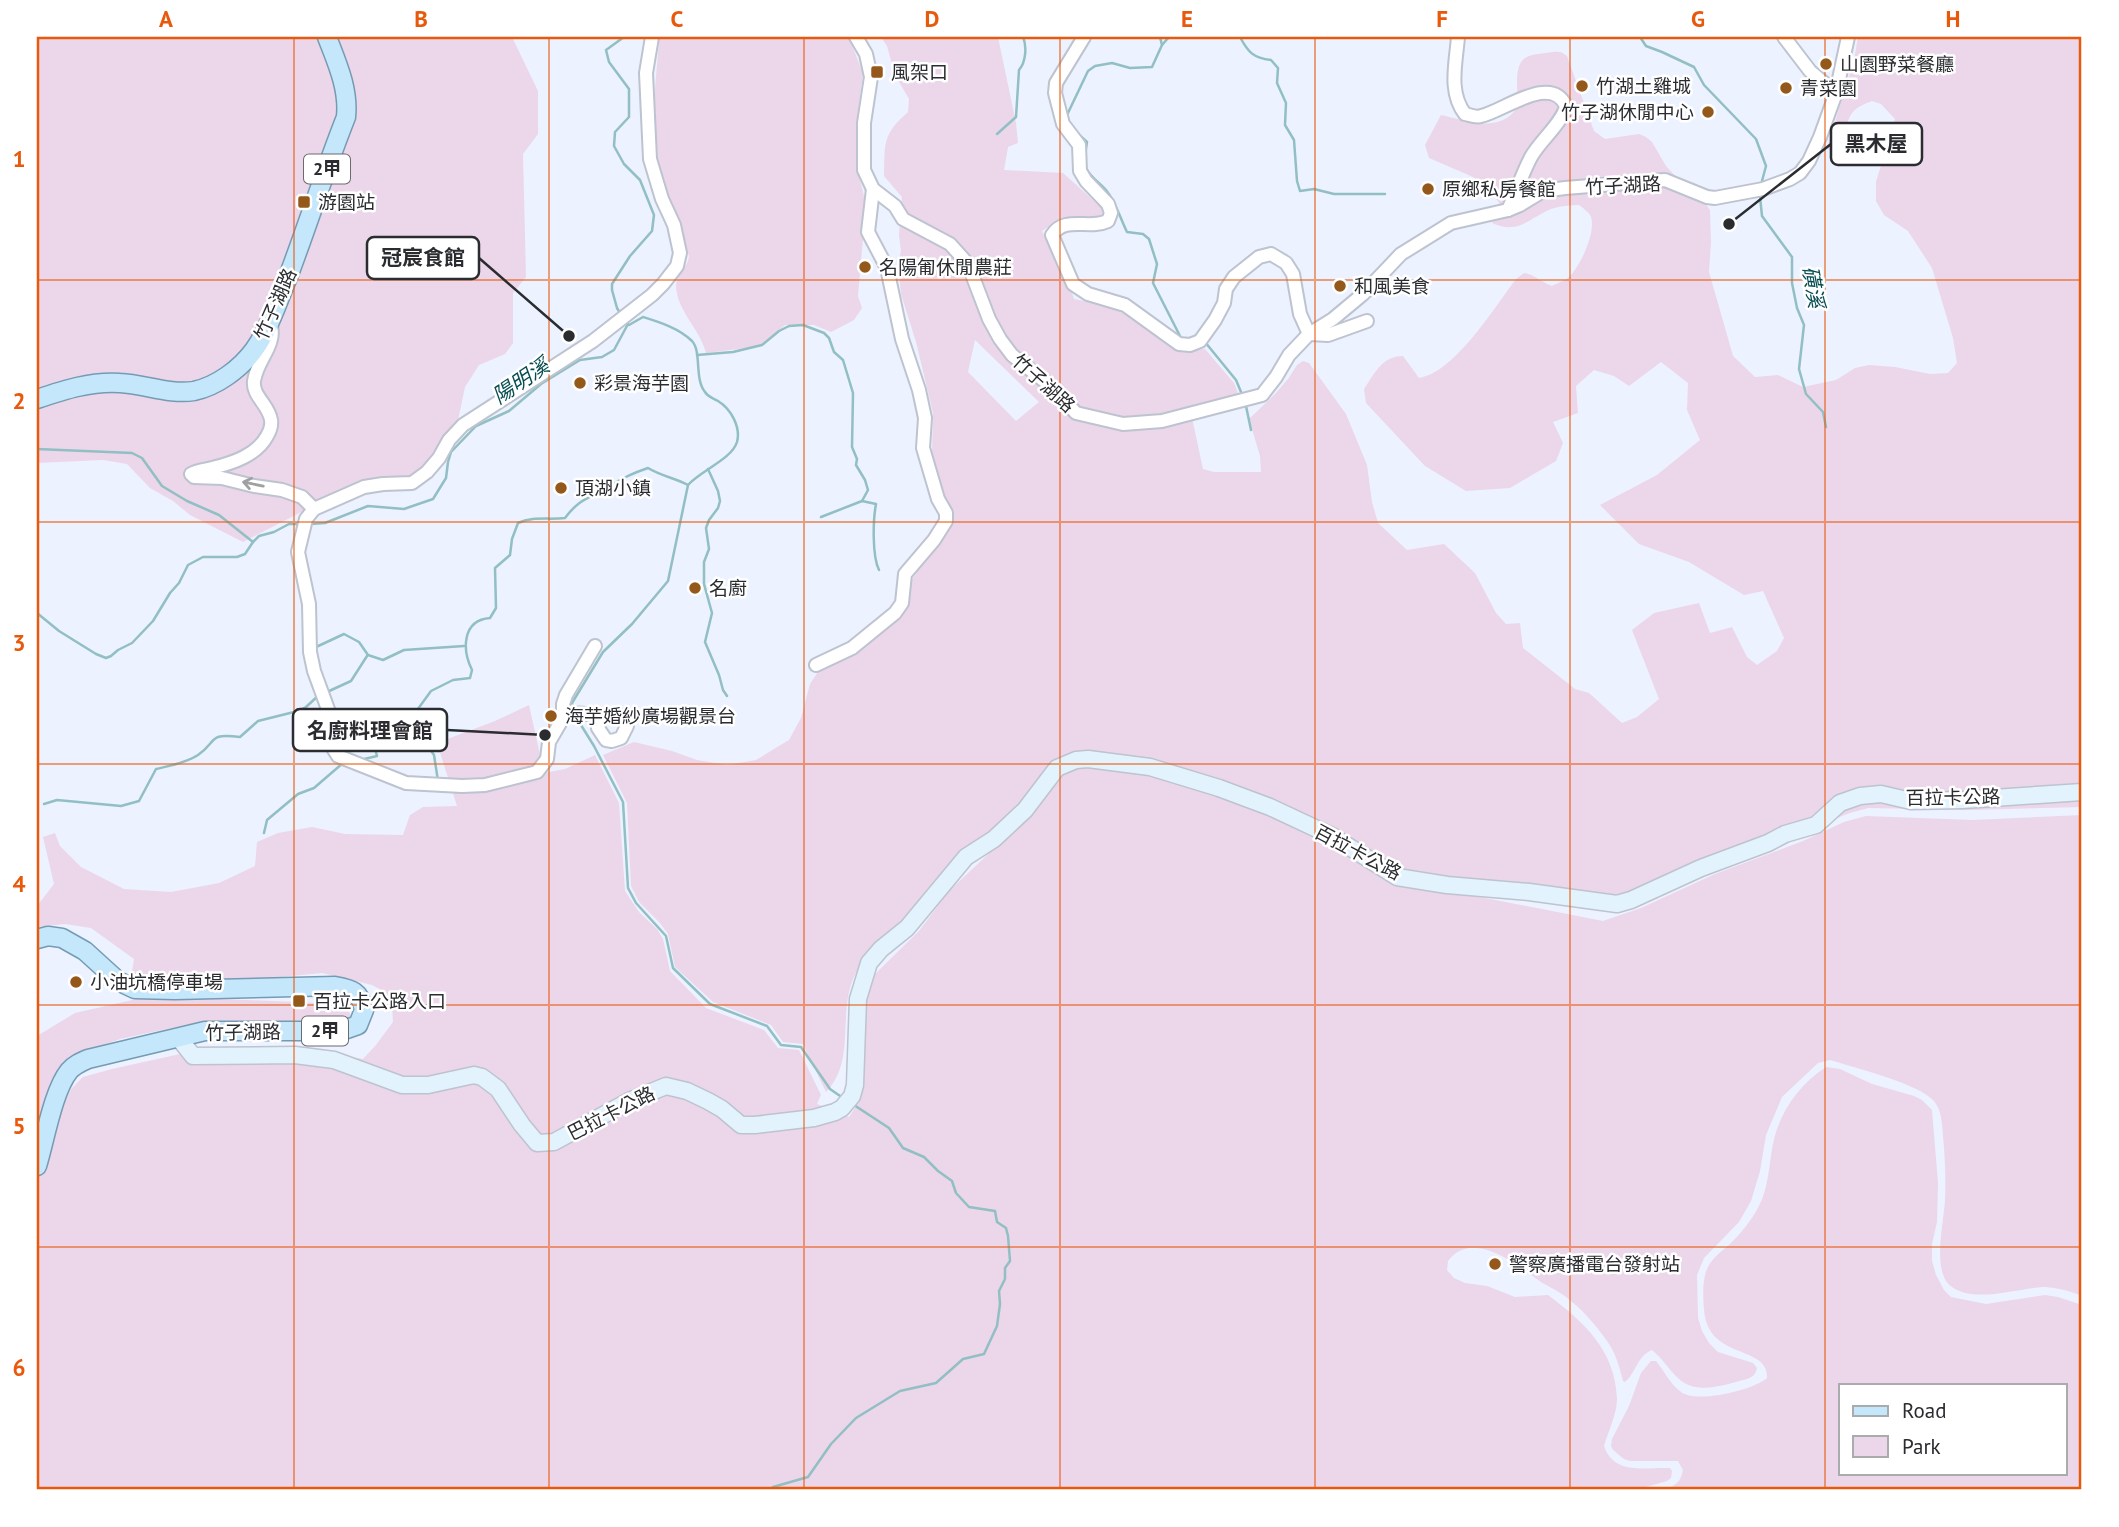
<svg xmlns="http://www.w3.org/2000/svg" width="2119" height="1527" font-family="'PT Sans','Noto Sans TC',sans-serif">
<rect width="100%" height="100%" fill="#ecf2ff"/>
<g fill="#ecd6ea" fill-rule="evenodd">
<path d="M37,37H512L538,91V134L523,154L526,277L513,293V343L505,354L479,365L465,387L457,425L424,468L413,477L319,503L243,542L190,515L173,501L150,488L127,464L103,460L37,463Z"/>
<path d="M659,37H849L863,74L856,125L859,176L866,204L858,296L862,308L854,320L831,332L814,325H785L762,344L747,348L706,353C700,329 677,311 676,286C676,274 688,268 689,256C679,225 664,195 658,162C649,121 657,78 659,37Z"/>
<path d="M881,37H998L1016,123L1018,143L1008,147L1004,170L1063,173L1102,208L1103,216L1099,219L1064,217L1042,231L1068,281L1074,299L1108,306L1137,320L1160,339L1187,351L1205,349L1234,383L1238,393L1237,397L1192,418L1203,469L1214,472H1261L1260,456L1249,419L1275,394L1288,379L1297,365L1303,361L1309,363L1346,414L1367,465L1372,502L1378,523L1407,550L1444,544L1475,573L1496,613L1506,624L1520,623L1523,648L1575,689L1589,693L1622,723L1637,717L1659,699L1632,630L1654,613L1699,603L1710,633L1732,627L1747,657L1757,665L1777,651L1784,638L1763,591L1744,595L1689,562L1639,544L1600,505L1657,475L1700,440L1687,410L1688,383L1661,362L1629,386L1614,376L1594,370L1576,386L1578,413L1553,422L1563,443L1556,461L1510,488L1466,491L1425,466L1366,403L1364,389C1375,373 1382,356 1403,356L1419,378C1454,373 1495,307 1516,279L1524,273C1534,274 1542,283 1552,286C1558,283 1567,280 1571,275C1581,264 1596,232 1591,217C1589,212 1584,209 1579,205C1570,205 1560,206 1551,209C1527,219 1519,235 1492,223L1498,216L1499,202L1473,177L1429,158L1425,145L1441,115C1468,121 1499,134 1518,107C1518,94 1513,66 1525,58C1531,54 1539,54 1546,53C1555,52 1560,50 1567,56L1594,131L1605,139L1639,134L1646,137L1652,142L1666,166L1679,180L1693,186L1710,210L1711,242L1709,272L1733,356L1755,377L1778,375L1803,387L1836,380L1855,368L1869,365L1895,367L1930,374L1948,373L1957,363L1953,338L1932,268L1908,231L1884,215L1876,201V182L1895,119L1881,104L1872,101C1864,104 1857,107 1852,113C1843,126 1847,147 1829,150L1827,148L1854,60L1858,37H2082V807L1970,810L1868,808L1850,813L1745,853L1614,909L1603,911L1448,882L1381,864L1248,794L1086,756C1040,790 994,825 953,864C941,876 928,890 917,904C913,909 909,916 905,921C888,939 871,948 857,971C835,1009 858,1059 826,1092L803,1044L783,1042L771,1025L713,1002L675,967L668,934L660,923L639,902L631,886L627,803L603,755L634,742L672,751L697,760L727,765L756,760L789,740L801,718L810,684L825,661L872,637L947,529L949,506L941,491L932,452L933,413L916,342L901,294L898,263L901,251L899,235L902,197L884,176C885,143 882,135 908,112L909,99L895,75L887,46ZM975,340L1039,402L1016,421L968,372Z"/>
<path d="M529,705L544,773L565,769L595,755L619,803L625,891L639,912L657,929L663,939L670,971L706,1008L764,1030L778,1048L799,1050L821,1095L817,1104L849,1117L860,1100L864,994L872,977L919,931L949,891L1016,828L1062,771L1074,765L1137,770L1214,791L1280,817L1375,868L1454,892L1603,921L1641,908L1715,874L1803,841L1844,822L1866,816L1973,820L2082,815V1296C2071,1291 2058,1288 2046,1287C2020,1287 1976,1304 1952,1287C1931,1273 1944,1222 1945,1200C1946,1179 1945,1157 1943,1136C1942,1124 1942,1111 1934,1101C1918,1083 1855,1068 1830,1060L1818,1063L1782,1097L1766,1135L1760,1171L1751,1201L1739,1222L1704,1258L1697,1275L1698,1318L1702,1331L1709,1343L1718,1352L1753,1363L1757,1368C1755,1379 1746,1379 1736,1382C1718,1387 1694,1393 1679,1379C1669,1370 1663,1359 1652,1350C1637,1356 1636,1373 1625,1382L1623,1381C1619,1366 1616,1353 1607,1341C1596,1325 1581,1308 1566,1297C1556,1289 1544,1285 1534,1277C1519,1266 1496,1249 1476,1248C1464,1247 1455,1252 1448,1261L1447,1270L1454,1278L1465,1283L1487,1286L1515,1297L1548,1295C1585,1323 1615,1350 1617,1399C1617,1414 1608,1432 1604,1446C1614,1476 1646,1467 1670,1468L1672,1471L1671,1478L1667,1481L1635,1490H37V1175L61,1110L71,1089L83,1077L112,1069L203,1049L328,1053L363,1059L376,1045L393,1022L392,1006L383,991L372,985L322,973L260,979L153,980L138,976L132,971L134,959L91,928L65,924L37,927V906L54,884L43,837L55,833L60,846L81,867L124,889L171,892L219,883L255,866L257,842L278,833L312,827L345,834L403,835L410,815L423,807L457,806L437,743L495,721Z"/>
<path d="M150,996L342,1004L348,1008L351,1017L338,1029L195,1023L120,1039L77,1055L37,1143V1036L75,1013Z"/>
<path d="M1826,1067L1840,1069L1872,1084L1914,1096L1922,1100L1932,1110L1938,1183L1937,1222L1932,1244V1261L1936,1275L1944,1290L1951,1297L1986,1304L2045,1295L2058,1297L2082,1305V1490H1664C1675,1486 1681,1482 1683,1470L1678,1461H1630L1624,1459L1613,1450L1611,1446L1612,1439L1629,1406L1641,1373L1651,1361H1656C1664,1371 1671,1385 1681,1392C1696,1404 1754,1390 1767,1378C1769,1344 1707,1361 1704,1309C1703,1297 1702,1278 1708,1267C1713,1257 1722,1251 1730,1244C1741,1233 1752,1220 1759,1206C1769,1186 1769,1164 1773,1144C1779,1112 1800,1084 1826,1067ZM1841,1385H2065V1473H1841Z"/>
</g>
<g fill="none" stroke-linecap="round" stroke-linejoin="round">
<g stroke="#91bfc4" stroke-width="2.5">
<path d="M1160,37L1162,45"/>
<path d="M1240,37C1248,52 1253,58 1271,60L1278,68L1277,83L1286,103L1285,125L1294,140L1297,181L1300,191L1314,189L1334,194H1385"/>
<path d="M1640,37L1646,46L1662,52L1694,67L1704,85L1756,139L1766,166L1762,181"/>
<path d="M1067,115L1088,71L1095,66L1112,63L1130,68L1152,67L1162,45L1169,37"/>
<path d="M1076,132L1087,142L1085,155"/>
<path d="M997,134L1016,117L1019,70C1026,62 1027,46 1023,37"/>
<path d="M1086,168C1091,178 1099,182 1106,190C1116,202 1120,218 1127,232L1143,234L1149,239L1157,264L1153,283L1180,336"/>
<path d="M1760,197L1762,216L1792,257V283L1797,308L1804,325L1799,369L1806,394L1823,412L1826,427"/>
<path d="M620,313L617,308L612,290V284L630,256L652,231L654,215L640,180L624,164L614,146L615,132L629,117V89L609,62L606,50L624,37"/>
<path d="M1205,342L1236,380L1241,392"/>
<path d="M697,355L733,352L762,345L779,331L789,326L803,325L824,333L829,338L834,352L843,360L853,393L852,447L857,459L856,465L865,480L868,490L862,501L876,504C873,520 872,556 879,570"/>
<path d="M1246,406L1251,430"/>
<path d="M37,449L132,453L142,458L162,486L187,501L219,515L253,542"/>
<path d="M708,469L718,491L720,501L718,508L709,520L706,528L709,549L704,562V584L712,613L705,642L719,675L723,690L727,696"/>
<path d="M821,517L862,501"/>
<path d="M310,524L325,523L368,506L404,509L433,499L446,478L448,462L451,452L476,426L509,411L541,384L580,360L602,357L614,350L628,324"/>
<path d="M37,613L59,631L96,654L106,658L111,656L118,650L132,643L153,621L170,593L179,583L188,565L203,557H237L245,554L253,542L259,536L274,532L289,524H300"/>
<path d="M314,648L344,634L359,642L368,655L383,660L404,650L464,646"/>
<path d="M327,692L351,681L367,656"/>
<path d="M574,711L572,703L603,652L632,624L668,581L688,485C700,471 732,459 737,442C741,427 731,409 718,401C713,398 708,397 705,392C694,378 702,352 692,341C679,328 659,322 643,317L629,325"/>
<path d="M576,717L594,746L623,802L628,888L636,903L666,936L673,968L710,1004L767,1026L781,1045L801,1047L830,1089L843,1098"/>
<path d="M360,760L377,756L373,741C387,723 391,714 415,713"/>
<path d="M438,781L434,755L419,734L415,713L431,691L453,680L470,678L472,670C462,650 462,620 490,618L496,608L495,568L510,555L512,539L518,523C533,516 548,520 565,518C580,498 587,500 606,488C622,479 630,474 648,468C661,476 675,478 688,485"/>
<path d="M44,804L57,800L121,806L139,801L156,769C169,766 186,763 198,755C218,741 207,733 240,737L258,721L298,711L306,707L319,695"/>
<path d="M264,833L267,820L298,794L314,788L343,763"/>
<path d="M770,1490L773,1487L808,1477L831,1444L856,1418L900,1391L936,1383L963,1359L984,1354L997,1326L1000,1304L999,1291L1005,1279V1268L1010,1261L1008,1236L1006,1228L997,1222L995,1211L969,1207L956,1193L952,1181L938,1171L924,1157L903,1148L889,1128L854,1105"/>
</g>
<defs>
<g id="minor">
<path d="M856,37L866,54L871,77L864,123V170L873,189L895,206L903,219L950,244L968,264L989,319L1000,339L1012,355L1052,387L1076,413L1123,424L1162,421L1262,395L1276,377L1289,355L1309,334L1333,319L1363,294L1401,254L1451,223L1508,210L1520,205L1543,191L1565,188L1665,180L1707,197L1715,198L1763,189L1790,179L1800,173L1809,161L1820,137L1836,93L1848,37"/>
<path d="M1084,37L1056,83L1055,93L1063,124L1079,145L1080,171L1086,181L1108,204L1111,213L1108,221C1089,230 1065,215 1052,235L1073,284L1088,294L1125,305L1179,344L1190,345L1200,341L1215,320L1224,303L1226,289L1234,277L1259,257L1271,254L1286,263L1293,274L1300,314L1309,334"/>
<path d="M1458,37C1456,63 1448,92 1465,114C1470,115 1476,118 1481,116C1504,111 1551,73 1566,106C1563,122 1540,141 1531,157C1522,174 1516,193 1508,210"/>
<path d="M1784,37L1810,71L1836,93"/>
<path d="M270,319C278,347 258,356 254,381C252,396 269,405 271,420C272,426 270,431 267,436C257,455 233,463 212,468C205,470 198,470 191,474L194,477L222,478L254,486L282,490L302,497L314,509"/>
<path d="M1310,334L1328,335L1367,321"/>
<path d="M816,665L852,648L895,613L902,603L905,574L934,540L946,521V513L938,499L923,448L925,418L919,390L902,339L887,268L868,232L873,189"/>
<path d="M563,718L549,742L547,759L537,772L485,785L462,786L406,783L338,756L331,745L329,712L314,671L310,652L309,604L298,552L306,519L314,509L364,487L383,484L412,483L427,472L439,458L449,440L463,425L593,341L652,295L663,284L677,266L680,253L674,225L662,199L650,159L646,73L652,37"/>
<path d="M563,718C578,711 581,714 596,715C606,716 615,714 625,716L627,726L621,738L612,741L606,740L598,728L596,715"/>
<path d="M563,718V704L566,695L595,646"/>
</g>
<path id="secondary" d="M178,1037L193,1056L295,1055L334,1060L402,1085H428L474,1075L482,1077L498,1089L522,1125L537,1143L554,1142L629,1101L666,1086L687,1091L708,1101L722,1109L741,1125H755L814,1118L835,1112L842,1108L852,1096L855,1085L858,999L869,963L881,949L907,928L966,857L994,839L1025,810L1057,768L1076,760L1088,759L1150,767L1219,788L1270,807L1332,836L1397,877L1447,885L1529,892L1617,904L1631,900L1701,868L1768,843L1785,834L1816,825L1840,803L1860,796L1881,794L1911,801L1963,800L2082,792"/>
<g id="primary">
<path d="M37,399C64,390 91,381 120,383C144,384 170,395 194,391C217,386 240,369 254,350C269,329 278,301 288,277C308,224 325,170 346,117C349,89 337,63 327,37"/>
<path d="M37,939L48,936L62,938L85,951L118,981L135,989L175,990L335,986C352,989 360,991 364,1010L358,1025L341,1031H205L88,1059C81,1062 74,1065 69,1071C53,1091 45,1140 37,1166"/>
</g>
</defs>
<use href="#minor" stroke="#bdc3cf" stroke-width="16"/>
<use href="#secondary" stroke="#bdc3cf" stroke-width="19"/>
<use href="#primary" stroke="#759bb3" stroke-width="21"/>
<use href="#minor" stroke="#fff" stroke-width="12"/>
<use href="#secondary" stroke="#e2f3fd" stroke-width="16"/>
<use href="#primary" stroke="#c4e7fb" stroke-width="18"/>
</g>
<defs><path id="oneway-shaft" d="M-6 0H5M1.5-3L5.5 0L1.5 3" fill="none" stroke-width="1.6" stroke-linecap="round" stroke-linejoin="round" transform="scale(1.75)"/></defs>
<use stroke="#9fa0a2" href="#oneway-shaft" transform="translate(253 484) rotate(-168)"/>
<path fill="none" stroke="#e8590c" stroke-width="2" stroke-opacity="0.55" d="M294,37V1490M549,37V1490M804,37V1490M1060,37V1490M1315,37V1490M1570,37V1490M1825,37V1490M37,280H2082M37,522H2082M37,764H2082M37,1005H2082M37,1247H2082"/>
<g fill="#94581a" stroke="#fff" stroke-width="2.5">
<circle cx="1826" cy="64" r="7"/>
<rect x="870" y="65" width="14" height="14" rx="3.5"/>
<circle cx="1582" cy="86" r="7"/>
<circle cx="1786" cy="88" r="7"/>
<circle cx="1708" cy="112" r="7"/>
<circle cx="1428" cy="189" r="7"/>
<rect x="297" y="195" width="14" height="14" rx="3.5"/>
<circle cx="865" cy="267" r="7"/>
<circle cx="1340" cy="286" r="7"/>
<circle cx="580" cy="383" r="7"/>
<circle cx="561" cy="488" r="7"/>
<circle cx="695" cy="588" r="7"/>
<circle cx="551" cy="716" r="7"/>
<circle cx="76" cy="982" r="7"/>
<rect x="292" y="994" width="14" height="14" rx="3.5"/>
<circle cx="1495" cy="1264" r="7"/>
</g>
<g text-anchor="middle" stroke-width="5" stroke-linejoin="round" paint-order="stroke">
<g fill="#fff" stroke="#6a6b6e" stroke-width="2">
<rect x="304" y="154.5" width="46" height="29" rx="5"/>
<rect x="302" y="1016.5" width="46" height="29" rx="5"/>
</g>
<g font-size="18" font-weight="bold" fill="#2a2c30">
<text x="327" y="175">2甲</text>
<text x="325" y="1037">2甲</text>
</g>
<g font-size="19" fill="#2a2c30" stroke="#fff" text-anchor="start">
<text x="1840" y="71">山園野菜餐廳</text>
<text x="891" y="79">風架口</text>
<text x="1596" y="93">竹湖土雞城</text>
<text x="1800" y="95">青菜園</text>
<text x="1694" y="119" text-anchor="end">竹子湖休閒中心</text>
<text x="1442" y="196">原鄉私房餐館</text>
<text x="318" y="209">游園站</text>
<text x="879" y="274">名陽匍休閒農莊</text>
<text x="1354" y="293">和風美食</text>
<text x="594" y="390">彩景海芋園</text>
<text x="575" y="495">頂湖小鎮</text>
<text x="709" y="595">名廚</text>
<text x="565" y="723">海芋婚紗廣場觀景台</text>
<text x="90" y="989">小油坑橋停車場</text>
<text x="313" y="1008">百拉卡公路入口</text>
<text x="1509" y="1271">警察廣播電台發射站</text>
</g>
<g font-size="19" fill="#2a2c30" stroke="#fff">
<text transform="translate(1623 185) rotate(-3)" y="7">竹子湖路</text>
<text transform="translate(275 304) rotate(-66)" y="7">竹子湖路</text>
<text transform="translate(1044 383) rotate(42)" y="7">竹子湖路</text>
<text transform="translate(1953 797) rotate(-1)" y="7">百拉卡公路</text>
<text transform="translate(1358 852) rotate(28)" y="7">百拉卡公路</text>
<text transform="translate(243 1032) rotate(-1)" y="7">竹子湖路</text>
<text transform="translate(611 1113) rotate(-27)" y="7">巴拉卡公路</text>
</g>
<g font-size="21" font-style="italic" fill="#064d52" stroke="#fff">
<text transform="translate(1813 287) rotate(80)" y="7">磺溪</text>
<text transform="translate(521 381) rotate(-34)" y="7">陽明溪</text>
</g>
</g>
<path fill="none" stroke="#2a2c30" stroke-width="2.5" d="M1729 224L1831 144M569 336L479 258M545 735L447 730"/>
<g fill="#2a2c30" stroke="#fff" stroke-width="2.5">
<circle cx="1729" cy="224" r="7"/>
<circle cx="569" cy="336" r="7"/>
<circle cx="545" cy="735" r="7"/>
</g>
<g fill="#fff" stroke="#2a2c30" stroke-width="2.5">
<rect x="1831" y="123" width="91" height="42" rx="7"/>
<rect x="367" y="237" width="112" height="42" rx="7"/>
<rect x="293" y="709" width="154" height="42" rx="7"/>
</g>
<g font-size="21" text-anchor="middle" font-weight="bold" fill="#2a2c30">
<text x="1876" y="151">黑木屋</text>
<text x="423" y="265">冠宸食館</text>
<text x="370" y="738">名廚料理會館</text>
</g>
<rect width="2119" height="1527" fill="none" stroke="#ffffff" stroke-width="77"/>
<rect x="1839" y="1384" width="228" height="91" fill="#ffffff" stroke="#aaabac" stroke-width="2"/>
<rect x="1853" y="1406" width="35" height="10" fill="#c4e7fb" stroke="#aaabac" stroke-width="2"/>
<text x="1902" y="1418" font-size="21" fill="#2a2c30">Road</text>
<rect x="1853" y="1436" width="35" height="21" fill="#ecd6ea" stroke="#aaabac" stroke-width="2"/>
<text x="1902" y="1454" font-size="21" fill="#2a2c30">Park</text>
<rect x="38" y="38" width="2042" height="1450" fill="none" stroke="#e8590c" stroke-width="2.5"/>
<g font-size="23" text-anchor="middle" font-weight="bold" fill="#e8590c">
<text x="166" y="27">A</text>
<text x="421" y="27">B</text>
<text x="677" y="27">C</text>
<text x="932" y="27">D</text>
<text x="1187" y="27">E</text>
<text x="1442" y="27">F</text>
<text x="1698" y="27">G</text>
<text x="1953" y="27">H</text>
<text x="19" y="167">1</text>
<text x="19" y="409">2</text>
<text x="19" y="651">3</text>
<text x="19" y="892">4</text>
<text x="19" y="1134">5</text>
<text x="19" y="1376">6</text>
</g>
</svg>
